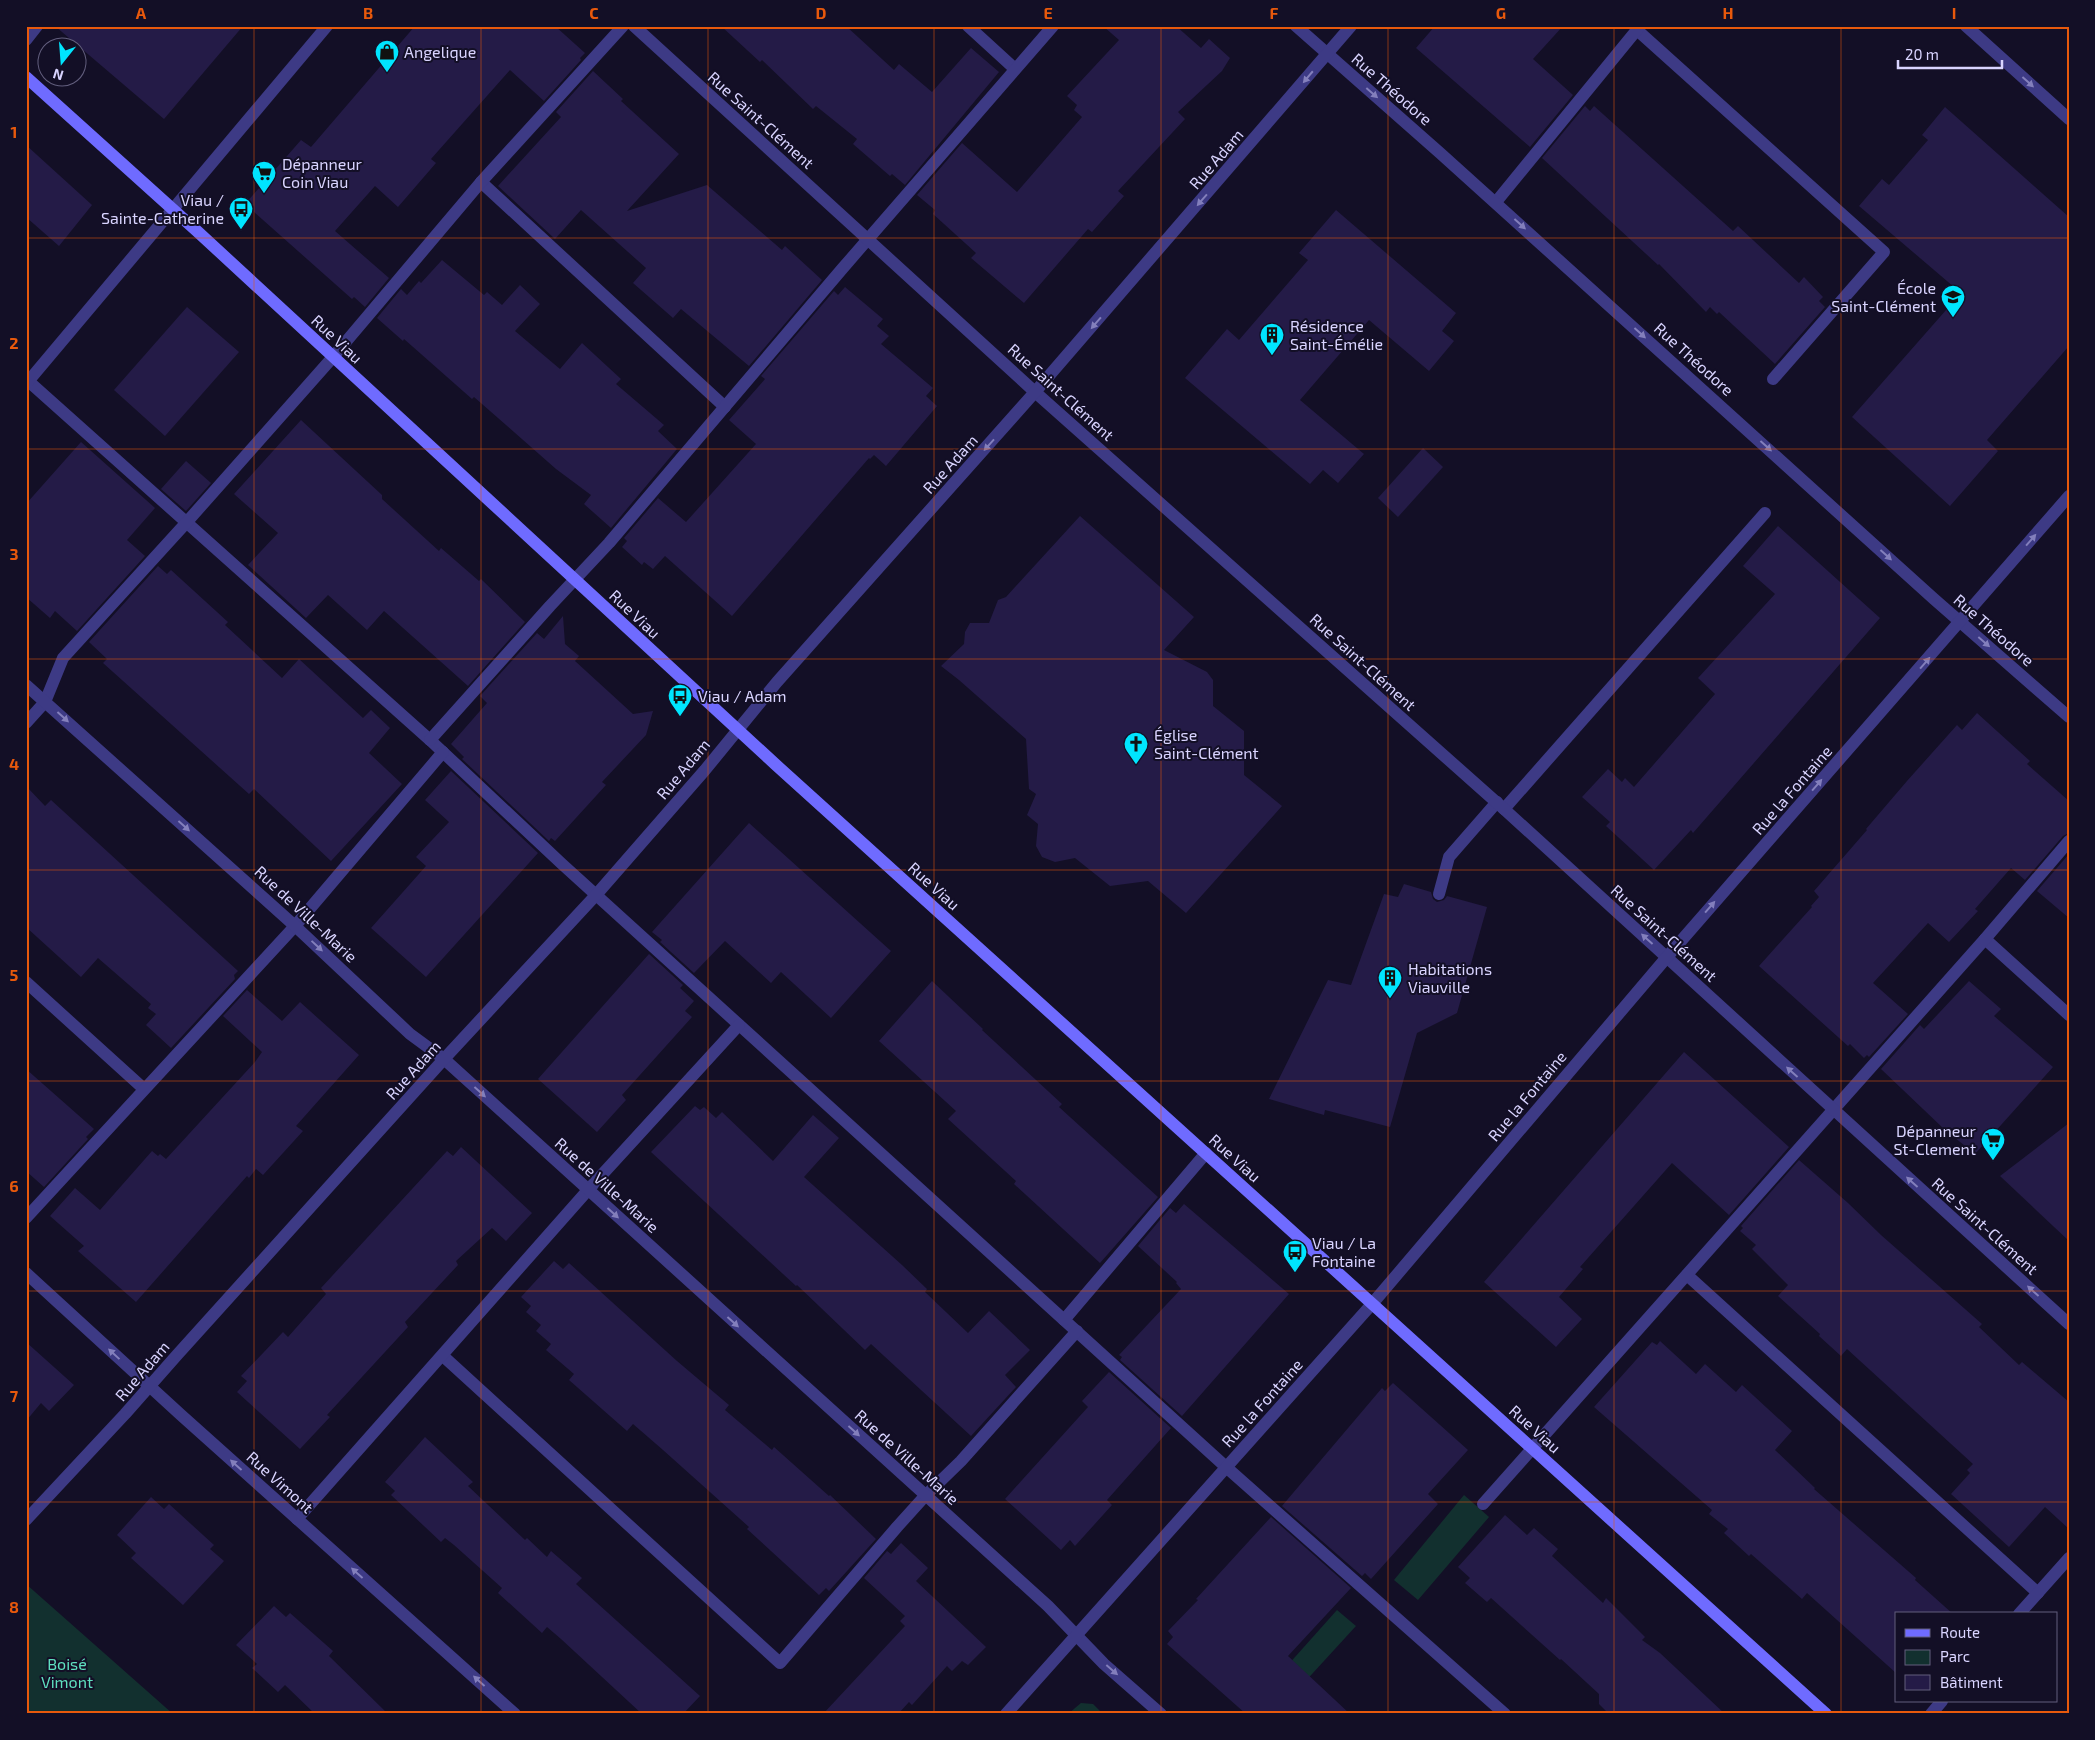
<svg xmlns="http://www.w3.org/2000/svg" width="2095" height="1740" font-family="'Exo 2',sans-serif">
<rect width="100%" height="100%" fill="#130f26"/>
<g fill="#12302f">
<path d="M1464,1495L1489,1517L1418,1600L1394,1580Z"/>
<path d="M26,1584L173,1714H26Z"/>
<path d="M1337,1610L1356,1626L1280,1709L1262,1694Z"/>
<path d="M1081,1703L1093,1704L1103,1714H1068Z"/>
</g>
<g fill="#241b47">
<path d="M55,26H243L164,119Z"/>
<path d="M415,26H555L585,53L580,58L581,60L544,101L510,70L431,159L436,163L398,207L375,186L335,231L389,278L365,307L354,297L352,299L245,204L301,140L311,147Z"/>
<path d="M721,26H846L894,70L899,64L932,92L971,48L999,72L905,185L892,174L890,176L853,144L857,139L816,106L813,109L762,60L760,62Z"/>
<path d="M1103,26H1176L1201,48L1209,39L1230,58L1222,71L1178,112L1185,119L1118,191L1124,196L1092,232L1088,229L1024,303L971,258L976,253L933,214L935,210L917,195L962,143L1017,192L1082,117L1074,110L1077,105L1067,96L1119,40Z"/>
<path d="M1435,26H1563L1533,59L1573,95L1530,147L1416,48Z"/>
<path d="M593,71L623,99L621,101L679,154L627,211L707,185L782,250L785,246L822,280L749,366L681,309L673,318L633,283L646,268L581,210L555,239L498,186L561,117L556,112Z"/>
<path d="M1585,106L1590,111L1594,106L1733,231L1738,226L1799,283L1804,277L1823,297L1819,301L1825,307L1775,364L1719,312L1717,314L1710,307L1706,312L1659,264L1658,265L1542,158Z"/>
<path d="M1945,107L2069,217V346L1987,440L1998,451L1950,506L1852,417L1961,293L1859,206L1882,179L1889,185L1928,140L1922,135Z"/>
<path d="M26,145L92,205L59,246L26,217Z"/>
<path d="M1336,210L1456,313L1442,331L1454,341L1429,371L1369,320L1300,400L1364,454L1338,483L1323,470L1310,484L1185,378L1227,329L1239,340L1308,260L1299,253Z"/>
<path d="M442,260L484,295L487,292L502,305L520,285L540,304L515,331L560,369L582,343L621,379L616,384L664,425L658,431L677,449L611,528L584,504L591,495L556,469L474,397L472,399L404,339L403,341L377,318L401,289L407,295L419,281L421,283Z"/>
<path d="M845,287L883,319L877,326L889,336L881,344L933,388L926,396L937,406L886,466L874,455L870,459L869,458L732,616L665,556L653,569L644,562L642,565L622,547L627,541L624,538L658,498L686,522L756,444L729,420L765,379L761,376L834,291L838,295Z"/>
<path d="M187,307L239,352L165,436L114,390Z"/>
<path d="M301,420L382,495V499L439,551L441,548L479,581L481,579L525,622L468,686L384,611L367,630L328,595L306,618L248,565L278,533L234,494Z"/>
<path d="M81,442L155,508L127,540L145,556L77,631L55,611L50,618L26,597V504Z"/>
<path d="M1423,448L1443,467L1398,517L1378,498Z"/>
<path d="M186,461L211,483L186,511L161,489Z"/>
<path d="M1080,516L1194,617L1164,650L1207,672L1213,680V706L1244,731V775L1282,806L1186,913L1148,881L1110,886L1075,858L1055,862L1042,857L1036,846L1038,824L1027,815L1036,794L1029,789L1026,739L959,680L941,666L964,644L965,632L970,623H989L998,600L1006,597Z"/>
<path d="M1778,526L1880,618L1693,833L1691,830L1654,870L1606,826L1610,822L1582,797L1608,769L1622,782L1625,778L1634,787L1715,694L1698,678L1775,594L1743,566Z"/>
<path d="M158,566L167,574L171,570L228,622L225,625L282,678L299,659L363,718L371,710L390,728L369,753L402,784L331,861L254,789L249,794L103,663L107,659L89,642Z"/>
<path d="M563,616L565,644L579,656L575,661L633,714L653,711L646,735L602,782L606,785L555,841L551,838L549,841L462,759L464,757L451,744L487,703L480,696L537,633L544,639Z"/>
<path d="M1977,713L2030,761L2027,764L2069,801V833L2063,836L2025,880L2011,868L1975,909L1978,911L1949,942L1928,923L1873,983L1908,1014L1869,1057L1867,1055L1864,1058L1850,1044L1848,1046L1759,966L1812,907L1811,906L1819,897L1814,891L1867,830L1866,829L1907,781L1957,725L1962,730Z"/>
<path d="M451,771L538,853L426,977L371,928L426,866L416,857L449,822L425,800Z"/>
<path d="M26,786L45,806L51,800L238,971L234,975L235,979L171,1048L146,1025L156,1014L148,1008L151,1004L98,958L81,977L26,927Z"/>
<path d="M749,823L891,951L831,1018L781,972L771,983L725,941L694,973L660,942L662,940L652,932Z"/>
<path d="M2069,854V918L2037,891Z"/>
<path d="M1404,884L1431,892L1433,899L1437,902L1444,900L1447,896L1487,907L1457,1013L1417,1033L1390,1127L1325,1110L1324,1115L1269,1099L1328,980L1351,985L1384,894L1398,897Z"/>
<path d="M649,954L683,985L680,988L694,1001L685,1011L692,1017L622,1095L626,1100L597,1132L538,1079Z"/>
<path d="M932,981L983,1029L982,1030L1062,1104L1059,1107L1158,1197L1100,1263L1014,1184L1016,1181L948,1119L956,1111L879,1041Z"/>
<path d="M1969,981L2001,1009L1994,1016L2053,1067L1975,1154L1944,1129L1881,1069L1920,1025L1924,1029Z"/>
<path d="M247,990L282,1021L300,1002L359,1055L296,1126L303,1131L263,1175L256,1169L249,1178L247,1176L136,1302L78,1251L84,1246L50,1216L75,1188L100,1210L152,1151L158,1156L160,1154L166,1159L255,1062L262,1052L223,1016Z"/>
<path d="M1684,1052L1789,1147L1729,1215L1672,1163L1580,1267L1583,1269L1559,1297L1582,1319L1556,1347L1484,1282Z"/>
<path d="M26,1069L94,1129L86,1137L88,1139L44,1187L26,1171Z"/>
<path d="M695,1106L700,1110L704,1107L716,1118L722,1112L773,1161L813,1115L839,1138L804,1177L902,1265L927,1289L925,1292L968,1333L989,1311L1030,1350L1005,1375L1016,1387L971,1436L871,1344L865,1350L797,1285L796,1286L651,1152Z"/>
<path d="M2069,1123V1241L2000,1176Z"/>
<path d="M461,1147L532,1213L506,1241L492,1228L456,1261L458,1265L405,1322L408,1327L327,1415L330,1417L300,1449L237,1392L247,1381L241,1376L283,1332L288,1337L326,1294L321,1288L447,1151L453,1156Z"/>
<path d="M1799,1160L1848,1203L1881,1235L1982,1324L1979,1327L2019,1365L2022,1362L2069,1402V1529L2045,1507L2009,1547L1951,1494L1970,1473L1967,1470L1973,1464L1847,1349L1841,1356L1819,1336L1820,1334L1778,1296L1788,1285L1752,1249L1756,1245L1740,1231L1743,1228L1741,1226Z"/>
<path d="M1184,1204L1289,1294L1182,1416L1120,1360L1122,1357L1119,1355L1181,1289L1176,1283L1177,1282L1138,1246L1170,1208L1176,1213Z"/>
<path d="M554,1261L563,1269L569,1263L677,1361L729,1405L725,1410L772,1450L774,1447L829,1496L830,1495L876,1539L829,1591L826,1588L819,1595L747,1529L749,1527L663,1450L633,1424L627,1431L569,1380L574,1374L546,1350L551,1344L536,1331L541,1325L526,1312L531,1306L521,1297Z"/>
<path d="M1660,1341L1696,1374L1705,1364L1736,1392L1742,1385L1792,1431L1775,1450L1815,1488L1814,1489L1916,1578L1915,1580L1953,1614H1896V1673L1807,1593L1802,1599L1751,1554L1749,1556L1724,1533L1728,1529L1709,1514L1712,1510L1594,1407L1652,1342L1657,1345Z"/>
<path d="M26,1342L74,1385L49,1411L41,1403L26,1421Z"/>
<path d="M1109,1372L1171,1428L1107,1500L1112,1505L1075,1546L1070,1540L1061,1550L1005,1499L1088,1407L1082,1401Z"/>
<path d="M1393,1383L1468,1450L1428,1494L1438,1504L1371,1579L1365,1573L1362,1576L1282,1506L1382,1388L1385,1391Z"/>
<path d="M425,1437L473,1482L468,1486L525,1540L527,1538L547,1557L551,1551L582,1578L576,1584L700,1696L683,1714H642L561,1639L547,1627L542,1633L498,1593L502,1588L454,1545L445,1538L441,1542L391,1495L395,1491L385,1482Z"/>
<path d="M151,1497L164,1509L169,1504L214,1545L210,1549L224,1561L183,1605L131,1558L136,1553L117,1535Z"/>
<path d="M1505,1515L1527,1535L1534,1528L1558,1549L1552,1556L1603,1603L1606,1598L1645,1637L1642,1640L1660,1653L1725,1714H1609L1599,1704V1694L1561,1659L1560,1660L1491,1598L1487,1602L1465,1583L1470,1578L1458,1567Z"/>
<path d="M1271,1517L1351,1588L1288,1656L1350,1714H1246L1167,1644L1173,1637L1168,1631L1198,1600L1196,1599Z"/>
<path d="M901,1543L928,1568L916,1581L986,1647L968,1665L962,1661L952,1671L947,1666L912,1705L909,1702L898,1714H823L905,1626L900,1621L905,1616L864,1578L887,1551L891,1554Z"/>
<path d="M274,1606L286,1617L290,1613L333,1651L329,1656L388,1714H315L285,1685L278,1692L252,1668L257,1664L236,1645Z"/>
</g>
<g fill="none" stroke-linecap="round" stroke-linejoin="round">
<g stroke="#3d3a85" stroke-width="12">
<path d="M968,26L1015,69"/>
<path d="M1637,30L1884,252L1773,379"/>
<path d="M26,40L37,26"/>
<path d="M481,182L725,407"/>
<path d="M1496,202L1640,26"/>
<path d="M26,379L430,740L562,864L1226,1467L1505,1714"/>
<path d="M26,723L45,702L63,658L186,523L333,357L481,182L623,26"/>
<path d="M430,740L550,606L609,543L842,269L1053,26"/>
<path d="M1504,809L1765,513"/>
<path d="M1439,894L1449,857L1497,802"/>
<path d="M1985,939L2069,1015"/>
<path d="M26,982L144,1089"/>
<path d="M26,1218L295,926L443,752"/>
<path d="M1687,1275L2038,1593"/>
<path d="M1064,1320L1206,1153"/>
<path d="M443,1356L780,1663L897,1527L925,1496L961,1461L1077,1331"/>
<path d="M1483,1504L1985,939L2069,841"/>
<path d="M297,1519L588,1190L739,1025"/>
<path d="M2019,1614L2069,1558"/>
<path d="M1931,1714L1942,1701"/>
</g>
<g stroke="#3d3a85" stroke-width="12">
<path d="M634,26L1035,392L1504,809L2069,1324"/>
<path d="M1296,26L1440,153L1934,599L2069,717"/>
<path d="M1966,26L2069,119"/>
<path d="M26,685L295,926L410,1034L444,1059L1048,1606L1104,1664L1161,1714"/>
<path d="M26,1273L181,1415L515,1714"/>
<path d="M26,1520L125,1414L177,1355L444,1059L596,895L705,770L777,682L1035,392L1351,26"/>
<path d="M1006,1714L1372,1304L1667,957L2069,496"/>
</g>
<path stroke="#3d3a85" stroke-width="12" d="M26,384L327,26"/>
<path stroke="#6f6bff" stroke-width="12" d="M26,77L198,232L775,764L1826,1714"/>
</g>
<defs><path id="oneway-solid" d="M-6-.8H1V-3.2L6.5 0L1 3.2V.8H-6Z" transform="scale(1.25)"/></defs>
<g fill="#837fbc">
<use href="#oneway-solid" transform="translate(1308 77) rotate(130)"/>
<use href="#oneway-solid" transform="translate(2028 82) rotate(42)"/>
<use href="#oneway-solid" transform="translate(1372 93) rotate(41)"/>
<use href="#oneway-solid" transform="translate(1202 200) rotate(131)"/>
<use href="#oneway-solid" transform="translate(1520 224) rotate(42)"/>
<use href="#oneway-solid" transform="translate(1096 323) rotate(131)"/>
<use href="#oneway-solid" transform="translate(1640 333) rotate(42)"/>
<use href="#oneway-solid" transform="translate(989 445) rotate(132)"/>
<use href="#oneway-solid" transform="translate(1766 446) rotate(42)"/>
<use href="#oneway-solid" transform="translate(2031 540) rotate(-49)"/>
<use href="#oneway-solid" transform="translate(1886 555) rotate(42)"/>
<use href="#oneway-solid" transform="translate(1984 642) rotate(41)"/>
<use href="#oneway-solid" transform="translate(1925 663) rotate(-49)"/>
<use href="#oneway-solid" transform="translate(63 717) rotate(42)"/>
<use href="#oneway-solid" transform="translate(1817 785) rotate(-49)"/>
<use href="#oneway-solid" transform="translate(184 826) rotate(42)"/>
<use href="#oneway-solid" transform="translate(1710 907) rotate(-49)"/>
<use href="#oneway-solid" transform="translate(1647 939) rotate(-138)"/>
<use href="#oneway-solid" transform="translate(317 946) rotate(43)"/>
<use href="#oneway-solid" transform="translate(1792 1072) rotate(-138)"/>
<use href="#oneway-solid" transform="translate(480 1092) rotate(42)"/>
<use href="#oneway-solid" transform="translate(1912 1182) rotate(-138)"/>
<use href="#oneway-solid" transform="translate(613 1213) rotate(42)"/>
<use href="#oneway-solid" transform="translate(2033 1291) rotate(-138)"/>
<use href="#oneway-solid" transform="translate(733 1322) rotate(42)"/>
<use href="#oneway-solid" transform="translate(114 1354) rotate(-137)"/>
<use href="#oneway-solid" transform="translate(854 1431) rotate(42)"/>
<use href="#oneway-solid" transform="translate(236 1465) rotate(-138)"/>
<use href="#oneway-solid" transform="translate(357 1573) rotate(-138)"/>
<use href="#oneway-solid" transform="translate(1112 1670) rotate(41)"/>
<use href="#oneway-solid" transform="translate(479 1681) rotate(-138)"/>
</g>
<path fill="none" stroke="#e8590c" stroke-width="1" stroke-opacity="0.55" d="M254,26V1714M481,26V1714M708,26V1714M934,26V1714M1161,26V1714M1388,26V1714M1614,26V1714M1841,26V1714M26,238H2069M26,449H2069M26,659H2069M26,870H2069M26,1081H2069M26,1291H2069M26,1502H2069"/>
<defs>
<symbol id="shop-pin" viewBox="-11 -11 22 30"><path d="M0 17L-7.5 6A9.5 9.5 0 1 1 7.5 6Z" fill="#00e5ff" stroke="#130f26"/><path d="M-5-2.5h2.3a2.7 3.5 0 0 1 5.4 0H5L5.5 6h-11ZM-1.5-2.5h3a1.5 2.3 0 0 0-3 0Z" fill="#111"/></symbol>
<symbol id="supermarket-pin" viewBox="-11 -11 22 30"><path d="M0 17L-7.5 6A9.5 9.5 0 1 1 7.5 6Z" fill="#00e5ff" stroke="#130f26"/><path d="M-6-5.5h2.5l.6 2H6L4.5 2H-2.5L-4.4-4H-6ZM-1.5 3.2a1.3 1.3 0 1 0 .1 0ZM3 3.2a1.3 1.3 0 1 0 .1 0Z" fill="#111"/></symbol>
<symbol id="bus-pin" viewBox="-11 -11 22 30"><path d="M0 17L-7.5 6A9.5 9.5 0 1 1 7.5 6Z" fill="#00e5ff" stroke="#130f26"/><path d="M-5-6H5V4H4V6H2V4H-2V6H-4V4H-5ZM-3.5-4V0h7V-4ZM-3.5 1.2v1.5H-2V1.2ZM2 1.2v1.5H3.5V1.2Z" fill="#111"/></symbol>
<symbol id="school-pin" viewBox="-11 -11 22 30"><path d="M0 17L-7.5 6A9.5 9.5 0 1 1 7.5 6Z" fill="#00e5ff" stroke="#130f26"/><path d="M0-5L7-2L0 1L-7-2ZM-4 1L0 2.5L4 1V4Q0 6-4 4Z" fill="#111"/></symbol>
<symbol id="building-pin" viewBox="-11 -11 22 30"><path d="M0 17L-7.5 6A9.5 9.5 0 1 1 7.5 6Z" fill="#00e5ff" stroke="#130f26"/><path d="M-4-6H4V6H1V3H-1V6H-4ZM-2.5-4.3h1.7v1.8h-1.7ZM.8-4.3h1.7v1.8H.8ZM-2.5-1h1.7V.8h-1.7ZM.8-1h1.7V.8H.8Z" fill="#111"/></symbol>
<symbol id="church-pin" viewBox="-11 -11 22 30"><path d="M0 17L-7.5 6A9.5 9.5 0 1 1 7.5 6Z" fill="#00e5ff" stroke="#130f26"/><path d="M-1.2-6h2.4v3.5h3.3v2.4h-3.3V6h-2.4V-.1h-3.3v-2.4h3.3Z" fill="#111"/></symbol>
</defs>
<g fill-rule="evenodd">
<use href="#shop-pin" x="373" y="38" width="28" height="38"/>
<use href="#supermarket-pin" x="250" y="159" width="28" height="38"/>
<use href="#bus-pin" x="227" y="195" width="28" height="38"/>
<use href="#school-pin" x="1939" y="283" width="28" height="38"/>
<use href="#building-pin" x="1258" y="321" width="28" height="38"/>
<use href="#bus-pin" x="666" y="682" width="28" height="38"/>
<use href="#church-pin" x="1122" y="730" width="28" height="38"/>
<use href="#building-pin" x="1376" y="964" width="28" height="38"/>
<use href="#supermarket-pin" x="1979" y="1126" width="28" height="38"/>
<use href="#bus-pin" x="1281" y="1238" width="28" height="38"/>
</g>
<g text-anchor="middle" stroke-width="4" stroke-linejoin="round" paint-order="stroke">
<g font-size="16" fill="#d9d4ff" stroke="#130f26" text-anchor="start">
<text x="404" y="58">Angelique</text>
<text x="282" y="170">Dépanneur<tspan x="282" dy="18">Coin Viau</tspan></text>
<text x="224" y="206" text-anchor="end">Viau /<tspan x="224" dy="18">Sainte-Catherine</tspan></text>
<text x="1936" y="294" text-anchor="end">École<tspan x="1936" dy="18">Saint-Clément</tspan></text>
<text x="1290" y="332">Résidence<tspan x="1290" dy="18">Saint-Émélie</tspan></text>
<text x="698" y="702">Viau / Adam</text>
<text x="1154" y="741">Église<tspan x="1154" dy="18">Saint-Clément</tspan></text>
<text x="1408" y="975">Habitations<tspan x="1408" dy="18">Viauville</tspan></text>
<text x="1976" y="1137" text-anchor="end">Dépanneur<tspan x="1976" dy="18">St-Clement</tspan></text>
<text x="1312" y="1249">Viau / La<tspan x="1312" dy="18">Fontaine</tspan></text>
</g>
<g font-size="16" fill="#d9d4ff" stroke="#130f26">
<text transform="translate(1392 89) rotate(41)" y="6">Rue Théodore</text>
<text transform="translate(761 120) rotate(42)" y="6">Rue Saint-Clément</text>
<text transform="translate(1216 159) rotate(-49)" y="6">Rue Adam</text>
<text transform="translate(337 339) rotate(43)" y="6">Rue Viau</text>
<text transform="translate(1694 359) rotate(42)" y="6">Rue Théodore</text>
<text transform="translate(1061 392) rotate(42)" y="6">Rue Saint-Clément</text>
<text transform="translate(950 464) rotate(-48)" y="6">Rue Adam</text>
<text transform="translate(635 614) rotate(43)" y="6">Rue Viau</text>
<text transform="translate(1994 630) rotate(41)" y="6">Rue Théodore</text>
<text transform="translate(1363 662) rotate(42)" y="6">Rue Saint-Clément</text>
<text transform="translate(683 769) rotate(-50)" y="6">Rue Adam</text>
<text transform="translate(1792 790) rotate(-49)" y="6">Rue la Fontaine</text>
<text transform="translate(934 886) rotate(42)" y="6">Rue Viau</text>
<text transform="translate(306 914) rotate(43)" y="6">Rue de Ville-Marie</text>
<text transform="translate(1664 933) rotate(42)" y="6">Rue Saint-Clément</text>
<text transform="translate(413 1070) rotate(-48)" y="6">Rue Adam</text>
<text transform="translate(1527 1096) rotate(-50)" y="6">Rue la Fontaine</text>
<text transform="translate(1235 1158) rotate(42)" y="6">Rue Viau</text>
<text transform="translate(607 1185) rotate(42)" y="6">Rue de Ville-Marie</text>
<text transform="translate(1985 1226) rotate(42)" y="6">Rue Saint-Clément</text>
<text transform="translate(142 1371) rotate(-49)" y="6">Rue Adam</text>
<text transform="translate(1262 1403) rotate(-48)" y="6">Rue la Fontaine</text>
<text transform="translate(1535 1429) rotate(42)" y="6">Rue Viau</text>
<text transform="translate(907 1457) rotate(42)" y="6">Rue de Ville-Marie</text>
<text transform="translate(280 1482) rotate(42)" y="6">Rue Vimont</text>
</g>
<g font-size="16" fill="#5fe0c0" stroke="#130f26">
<text x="67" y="1670">Boisé<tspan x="67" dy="18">Vimont</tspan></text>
</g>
</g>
<rect width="2095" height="1740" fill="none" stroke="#130f26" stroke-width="55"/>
<rect x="1895" y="1612" width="162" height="90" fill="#130f26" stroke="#625e7d"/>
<rect x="1905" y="1629" width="25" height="8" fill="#6f6bff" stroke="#625e7d"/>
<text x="1940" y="1638" font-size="15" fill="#d9d4ff">Route</text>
<rect x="1905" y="1650" width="25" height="15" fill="#12302f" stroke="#625e7d"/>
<text x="1940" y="1662" font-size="15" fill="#d9d4ff">Parc</text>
<rect x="1905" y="1675" width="25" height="15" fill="#241b47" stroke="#625e7d"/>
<text x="1940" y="1688" font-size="15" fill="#d9d4ff">Bâtiment</text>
<g transform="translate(62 62) rotate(197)"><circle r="24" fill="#130f26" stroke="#625e7d"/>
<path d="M0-4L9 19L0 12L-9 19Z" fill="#00e5ff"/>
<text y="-8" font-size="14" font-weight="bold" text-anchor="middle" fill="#d9d4ff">N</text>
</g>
<path d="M1898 60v8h104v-8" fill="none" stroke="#d9d4ff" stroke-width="2.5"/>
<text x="1905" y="60" font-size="15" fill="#d9d4ff" stroke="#130f26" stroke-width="4" paint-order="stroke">20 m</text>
<rect x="28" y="28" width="2040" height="1684" fill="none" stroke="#e8590c" stroke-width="2"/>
<g font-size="16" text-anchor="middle" font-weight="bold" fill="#e8590c">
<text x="141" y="19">A</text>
<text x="368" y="19">B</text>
<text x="594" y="19">C</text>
<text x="821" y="19">D</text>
<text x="1048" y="19">E</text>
<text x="1274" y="19">F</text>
<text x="1501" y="19">G</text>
<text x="1728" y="19">H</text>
<text x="1954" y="19">I</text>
<text x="14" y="138">1</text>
<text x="14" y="349">2</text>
<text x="14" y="560">3</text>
<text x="14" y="770">4</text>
<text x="14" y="981">5</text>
<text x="14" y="1192">6</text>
<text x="14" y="1402">7</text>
<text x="14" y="1613">8</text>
</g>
</svg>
